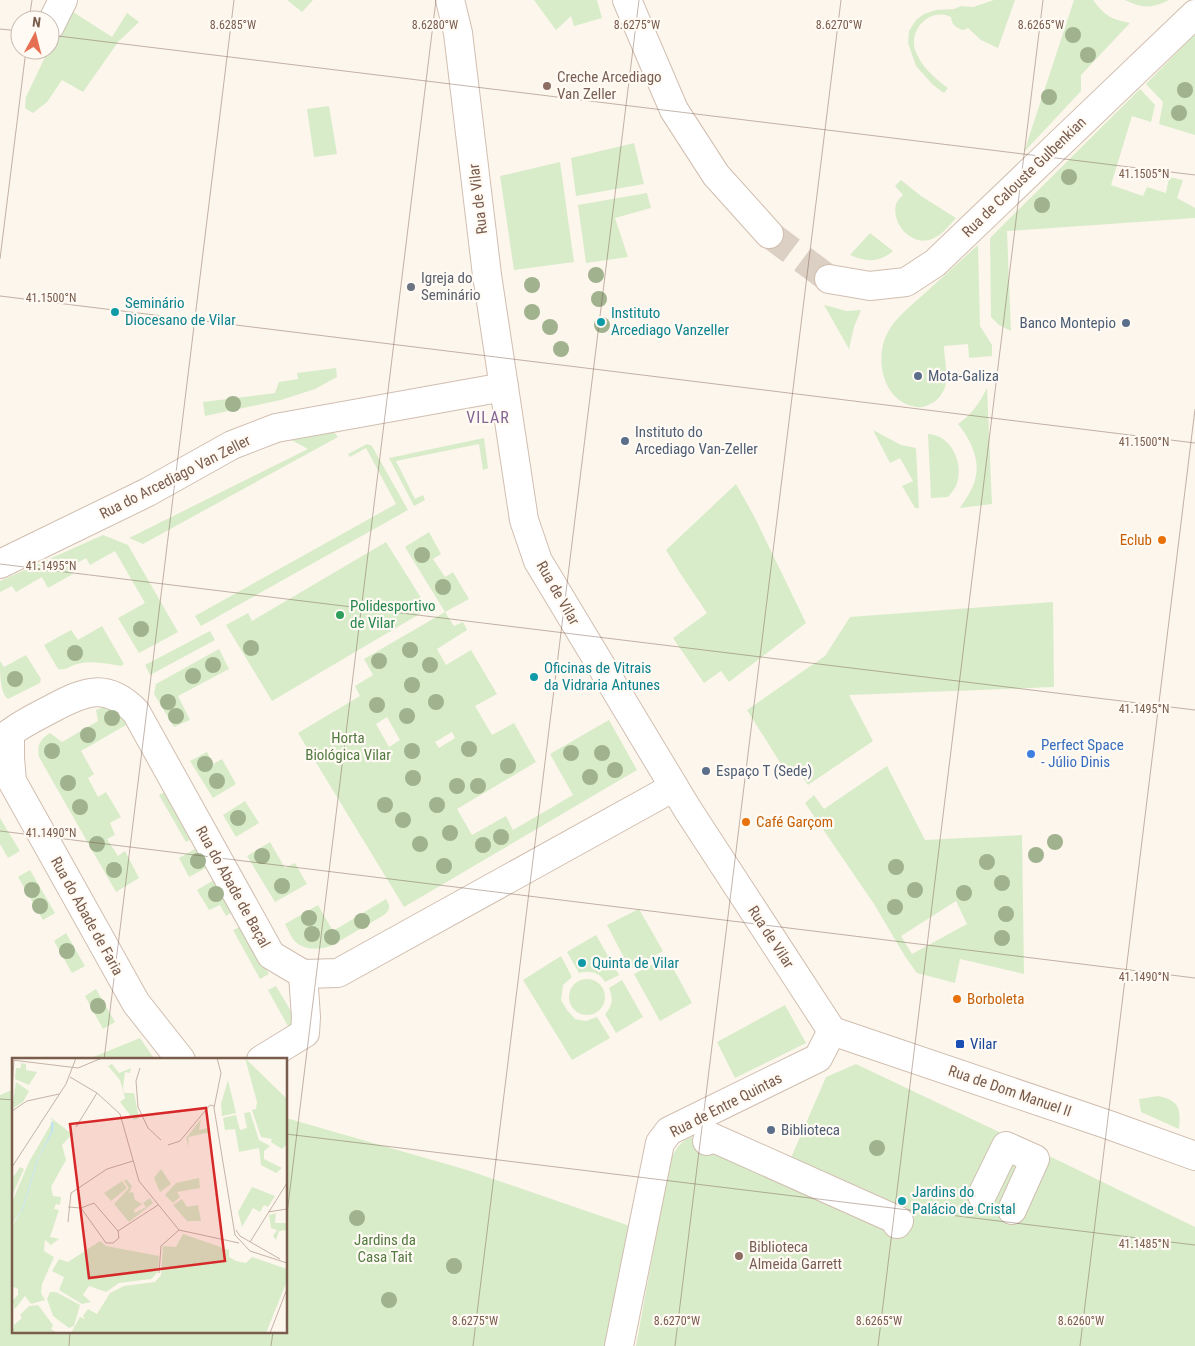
<svg xmlns="http://www.w3.org/2000/svg" width="1195" height="1346" font-family="'Roboto Condensed',sans-serif">
<rect width="100%" height="100%" fill="#fdf6ec"/>
<g fill="#d8ecc9" fill-rule="evenodd">
<path d="M287,0H313L302,12Z"/>
<path d="M534,0H597L602,18L574,26L571,16L556,30Z"/>
<path d="M994,0H1015L998,48L981,40L968,28L963,30C955,27 952,25 951,17C930,7 909,29 915,50C921,66 934,78 948,88L944,93L933,85L916,66L908,43L909,31L916,20L924,14L936,10L954,9L961,6L973,7Z"/>
<path d="M1074,0H1093C1105,16 1111,19 1130,23L1081,75V91L1024,152Z"/>
<path d="M1125,0H1169C1153,9 1140,8 1125,0Z"/>
<path d="M70,10L112,37L127,13L139,22L118,42L83,92L62,80L47,102L33,113L25,108L26,97L56,34Z"/>
<path d="M1195,34V135L1159,124L1163,102L1146,84Z"/>
<path d="M1140,89L1155,105L1151,122L1132,116L1111,185L1143,196L1147,187L1166,193L1169,177L1183,180L1177,198L1195,208V218L1007,231L1011,331L999,325L991,317L990,238Z"/>
<path d="M329,106L337,154L314,157L307,109Z"/>
<path d="M634,143L644,184L576,196L571,158Z"/>
<path d="M560,162L574,262L514,270L500,176Z"/>
<path d="M901,180L921,196L956,218C949,226 942,235 932,239C912,247 891,224 896,204C897,201 900,198 903,195L895,186Z"/>
<path d="M647,193L651,208L615,218L628,257L586,263L578,205Z"/>
<path d="M870,233L893,251C879,263 866,262 850,255Z"/>
<path d="M978,245L980,326L992,345V356L969,358L968,344L944,346C944,359 949,375 945,387C942,395 937,401 930,404C924,408 918,408 912,406C883,399 875,359 886,336C893,319 911,306 924,294C942,278 960,261 978,245Z"/>
<path d="M824,305L847,311L861,310L854,327L849,349Z"/>
<path d="M336,368L337,377L315,389L281,400L205,416L203,402L275,393L279,382L298,379L297,373Z"/>
<path d="M987,388L992,504L960,508C965,500 971,492 974,483C982,462 971,440 958,424C972,414 979,404 987,388Z"/>
<path d="M329,426L338,437L143,544L129,538L308,449L284,436Z"/>
<path d="M873,430L901,445L916,448L919,508H915L902,486L913,481L900,458L890,463Z"/>
<path d="M928,434C952,435 965,465 956,486C954,490 951,493 948,497L931,498Z"/>
<path d="M484,438L488,468L483,470L479,444L396,461L415,499L423,495L425,500L414,506L389,458Z"/>
<path d="M367,444L372,446L408,510L201,626L195,616L396,504L366,448L350,457L348,454Z"/>
<path d="M736,484L754,516L806,623L729,682L721,671L704,683L673,638L707,613L680,573L666,550Z"/>
<path d="M429,532L441,554L433,559L445,577L453,572L469,599L445,612L454,626L463,622L467,630L437,649L446,665L471,650L497,694L475,706L492,735L514,723L536,762L457,809L472,835L506,816L513,830L573,795L550,754L609,720L637,770L404,907L298,733L360,696L355,686L373,675L364,659L445,612L405,547ZM387,717L400,740L389,747L376,724ZM452,732L455,738L439,748L435,742Z"/>
<path d="M103,535L128,545L178,632L139,653L118,618L145,603L115,551L90,565L86,558L69,568L73,574L48,588L42,577L16,592L12,586L0,592V581Z"/>
<path d="M386,542L428,609L272,701L226,625L248,613L252,621Z"/>
<path d="M1053,602L1054,687L849,695L873,741L808,785L795,766L786,772L747,710L825,656L850,617Z"/>
<path d="M102,626L124,664L121,666C107,664 92,660 77,664C70,666 66,671 58,669L44,645L71,630L78,640Z"/>
<path d="M210,631L215,640L150,675L145,665Z"/>
<path d="M219,649L229,669L178,696L190,720L174,727L154,694L156,684Z"/>
<path d="M26,655L41,679L40,683L8,699C0,694 0,672 0,661L4,667Z"/>
<path d="M107,706L133,721L81,751L94,774L88,778L98,797L106,792L121,817L110,823L115,835L107,839L118,856L125,851L139,878L116,892L39,757C37,744 40,740 50,733L62,742L98,721L96,710Z"/>
<path d="M207,752L213,764L222,759L236,784L213,798L190,761Z"/>
<path d="M887,766L925,840L1022,835L1024,974L960,959L955,983L917,973L906,958L874,904L805,803L814,795L824,809ZM956,901L967,924L912,954L901,936Z"/>
<path d="M170,789L197,836L186,842L159,795Z"/>
<path d="M245,801L259,823L236,837L223,815Z"/>
<path d="M0,818L20,851L8,858L0,844Z"/>
<path d="M270,842L285,868L295,863L307,884L275,902L247,856Z"/>
<path d="M202,845L213,864L189,877L179,858Z"/>
<path d="M30,870L55,913L43,920L18,877Z"/>
<path d="M219,877L238,909L226,916L220,905L209,910L197,890Z"/>
<path d="M386,899C390,906 391,909 384,915L331,946C319,950 302,951 293,939C290,935 288,929 285,924L318,905L333,931Z"/>
<path d="M639,909L663,951L630,969L607,925Z"/>
<path d="M242,926L269,974L260,979L233,930Z"/>
<path d="M66,933L85,966L72,973L54,941Z"/>
<path d="M596,935L619,975L605,982C599,972 590,970 579,973L567,952Z"/>
<path d="M561,956L572,977L563,985L561,1000L567,1010L575,1019L586,1021L597,1017L610,1038L572,1060L523,980Z"/>
<path d="M667,957L692,1003L660,1021L634,974Z"/>
<circle cx="587" cy="997" r="18"/>
<path d="M622,980L643,1017L616,1033L605,1014C613,1006 613,998 609,988Z"/>
<path d="M276,986L298,1023L289,1028L268,990Z"/>
<path d="M96,989L115,1022L103,1029L85,996Z"/>
<path d="M785,1005L806,1043L735,1078L717,1042Z"/>
<path d="M140,1038L155,1060H86Z"/>
<path d="M856,1064L1041,1152L1195,1227V1346H636L669,1165C674,1151 681,1137 698,1136L784,1174L826,1077Z"/>
<path d="M14,1089V1332H286V1118L467,1170L630,1226L607,1346H0V1095Z"/>
<path d="M1158,1096C1179,1100 1181,1109 1179,1129L1141,1112L1139,1099Z"/>
</g>
<g fill="none" stroke-linecap="round" stroke-linejoin="round">
<path stroke="#dcd0c4" stroke-width="28" stroke-dasharray="28 14" stroke-linecap="butt" d="M769,234L829,279"/>
<defs>
<g id="street">
<path d="M450,0L458,33L487,275L524,520L538,561L688,810L832,1031"/>
<path d="M627,0L674,110L716,175L769,234"/>
<path d="M50,26L63,0"/>
<path d="M829,279L870,286L906,282L935,263L1195,14"/>
<path d="M0,564L148,492L232,445L276,428L504,387"/>
<path d="M10,733C23,723 38,716 53,708C85,691 107,682 136,712L271,955L303,974L338,973L674,787"/>
<path d="M10,733V758L12,781L136,1003L181,1060"/>
<path d="M832,1031L1109,1125L1195,1156"/>
<path d="M261,1060L305,1033L306,1017L303,974"/>
<path d="M707,1141L709,1136L899,1221L897,1224"/>
<path d="M982,1195L1006,1146L1035,1159L1012,1210"/>
<path d="M619,1346L660,1143L669,1131L818,1058L832,1031"/>
</g>
</defs>
<use href="#street" stroke="#d1beb0" stroke-width="30"/>
<use href="#street" stroke="#fff" stroke-width="28"/>
</g>
<g fill="#a0b28e">
<circle cx="1073" cy="35" r="8"/>
<circle cx="1088" cy="55" r="8"/>
<circle cx="1185" cy="90" r="8"/>
<circle cx="1049" cy="97" r="8"/>
<circle cx="1179" cy="113" r="8"/>
<circle cx="1069" cy="177" r="8"/>
<circle cx="1042" cy="205" r="8"/>
<circle cx="596" cy="275" r="8"/>
<circle cx="532" cy="285" r="8"/>
<circle cx="599" cy="299" r="8"/>
<circle cx="532" cy="312" r="8"/>
<circle cx="602" cy="325" r="8"/>
<circle cx="550" cy="327" r="8"/>
<circle cx="561" cy="349" r="8"/>
<circle cx="233" cy="404" r="8"/>
<circle cx="422" cy="555" r="8"/>
<circle cx="443" cy="587" r="8"/>
<circle cx="141" cy="629" r="8"/>
<circle cx="251" cy="648" r="8"/>
<circle cx="410" cy="650" r="8"/>
<circle cx="75" cy="653" r="8"/>
<circle cx="379" cy="661" r="8"/>
<circle cx="213" cy="665" r="8"/>
<circle cx="430" cy="665" r="8"/>
<circle cx="193" cy="676" r="8"/>
<circle cx="15" cy="679" r="8"/>
<circle cx="412" cy="685" r="8"/>
<circle cx="168" cy="702" r="8"/>
<circle cx="436" cy="702" r="8"/>
<circle cx="377" cy="705" r="8"/>
<circle cx="176" cy="716" r="8"/>
<circle cx="407" cy="716" r="8"/>
<circle cx="112" cy="718" r="8"/>
<circle cx="88" cy="735" r="8"/>
<circle cx="469" cy="749" r="8"/>
<circle cx="52" cy="751" r="8"/>
<circle cx="412" cy="751" r="8"/>
<circle cx="571" cy="753" r="8"/>
<circle cx="602" cy="753" r="8"/>
<circle cx="205" cy="764" r="8"/>
<circle cx="508" cy="766" r="8"/>
<circle cx="615" cy="770" r="8"/>
<circle cx="590" cy="777" r="8"/>
<circle cx="413" cy="778" r="8"/>
<circle cx="217" cy="781" r="8"/>
<circle cx="68" cy="783" r="8"/>
<circle cx="457" cy="786" r="8"/>
<circle cx="478" cy="786" r="8"/>
<circle cx="385" cy="805" r="8"/>
<circle cx="437" cy="805" r="8"/>
<circle cx="80" cy="807" r="8"/>
<circle cx="238" cy="818" r="8"/>
<circle cx="403" cy="820" r="8"/>
<circle cx="450" cy="833" r="8"/>
<circle cx="501" cy="837" r="8"/>
<circle cx="1055" cy="842" r="8"/>
<circle cx="97" cy="844" r="8"/>
<circle cx="420" cy="844" r="8"/>
<circle cx="483" cy="845" r="8"/>
<circle cx="1036" cy="855" r="8"/>
<circle cx="262" cy="856" r="8"/>
<circle cx="198" cy="861" r="8"/>
<circle cx="987" cy="862" r="8"/>
<circle cx="444" cy="866" r="8"/>
<circle cx="896" cy="867" r="8"/>
<circle cx="114" cy="870" r="8"/>
<circle cx="1002" cy="883" r="8"/>
<circle cx="282" cy="886" r="8"/>
<circle cx="32" cy="890" r="8"/>
<circle cx="915" cy="890" r="8"/>
<circle cx="964" cy="893" r="8"/>
<circle cx="216" cy="894" r="8"/>
<circle cx="40" cy="906" r="8"/>
<circle cx="895" cy="907" r="8"/>
<circle cx="1006" cy="914" r="8"/>
<circle cx="309" cy="918" r="8"/>
<circle cx="362" cy="921" r="8"/>
<circle cx="312" cy="934" r="8"/>
<circle cx="332" cy="937" r="8"/>
<circle cx="1002" cy="938" r="8"/>
<circle cx="67" cy="951" r="8"/>
<circle cx="98" cy="1006" r="8"/>
<circle cx="877" cy="1148" r="8"/>
<circle cx="357" cy="1218" r="8"/>
<circle cx="454" cy="1266" r="8"/>
<circle cx="389" cy="1300" r="8"/>
</g>
<path fill="none" stroke="#7a5c4d" stroke-width="1" stroke-opacity="0.45" d="M29,20L32,0M0,29L20,31M50,35L1195,175M0,259L26,50M0,296L1195,443M0,564L1195,710M0,831L1195,978M104,1060L234,0M0,1099L14,1100M286,1134L1195,1245M286,1222L436,0M69,1346L70,1332M271,1346L273,1332M473,1346L639,0M675,1346L841,0M878,1346L1043,0M1080,1346L1195,409"/>
<g fill="#8d6e63" stroke="#fffaf3" stroke-width="2">
<circle cx="547" cy="86" r="5"/>
<circle cx="739" cy="1256" r="5"/>
</g>
<circle fill="#6b7280" stroke="#fffaf3" stroke-width="2" cx="411" cy="287" r="5"/>
<g fill="#0f9aa8" stroke="#fffaf3" stroke-width="2">
<circle cx="115" cy="312" r="5"/>
<circle cx="601" cy="322" r="5"/>
<circle cx="534" cy="677" r="5"/>
<circle cx="582" cy="963" r="5"/>
<circle cx="902" cy="1201" r="5"/>
</g>
<g fill="#5c6f8a" stroke="#fffaf3" stroke-width="2">
<circle cx="1126" cy="323" r="5"/>
<circle cx="918" cy="376" r="5"/>
<circle cx="625" cy="441" r="5"/>
<circle cx="706" cy="771" r="5"/>
<circle cx="771" cy="1130" r="5"/>
</g>
<g fill="#e8710a" stroke="#fffaf3" stroke-width="2">
<circle cx="1162" cy="540" r="5"/>
<circle cx="746" cy="822" r="5"/>
<circle cx="957" cy="999" r="5"/>
</g>
<circle fill="#2e9e5b" stroke="#fffaf3" stroke-width="2" cx="340" cy="615" r="5"/>
<circle fill="#3f7fe0" stroke="#fffaf3" stroke-width="2" cx="1031" cy="754" r="5"/>
<rect fill="#1a4fb4" stroke="#fffaf3" stroke-width="2" x="955" y="1039" width="10" height="10" rx="2.5"/>
<g text-anchor="middle" stroke-width="4.5" stroke-linejoin="round" paint-order="stroke">
<g font-size="15" fill="#785e54" stroke="#fffaf3" text-anchor="start">
<text x="557" y="82">Creche Arcediago<tspan x="557" dy="17">Van Zeller</tspan></text>
<text x="749" y="1252">Biblioteca<tspan x="749" dy="17">Almeida Garrett</tspan></text>
</g>
<g font-size="15" fill="#7a5c4d" stroke="#fffaf3">
<text transform="translate(1024 177) rotate(-44)" y="5">Rua de Calouste Gulbenkian</text>
<text transform="translate(478 199) rotate(-97)" y="5">Rua de Vilar</text>
<text transform="translate(175 477) rotate(-27)" y="5">Rua do Arcediago Van Zeller</text>
<text transform="translate(558 593) rotate(60)" y="5">Rua de Vilar</text>
<text transform="translate(233 887) rotate(61)" y="5">Rua do Abade de Baçal</text>
<text transform="translate(87 916) rotate(61)" y="5">Rua do Abade de Faria</text>
<text transform="translate(771 937) rotate(57)" y="5">Rua de Vilar</text>
<text transform="translate(1010 1091) rotate(19)" y="5">Rua de Dom Manuel II</text>
<text transform="translate(726 1105) rotate(-27)" y="5">Rua de Entre Quintas</text>
</g>
<g font-size="15" fill="#5b616d" stroke="#fffaf3" text-anchor="start">
<text x="421" y="283">Igreja do<tspan x="421" dy="17">Seminário</tspan></text>
</g>
<g font-size="15" fill="#0d838f" stroke="#fffaf3" text-anchor="start">
<text x="125" y="308">Seminário<tspan x="125" dy="17">Diocesano de Vilar</tspan></text>
<text x="611" y="318">Instituto<tspan x="611" dy="17">Arcediago Vanzeller</tspan></text>
<text x="544" y="673">Oficinas de Vitrais<tspan x="544" dy="17">da Vidraria Antunes</tspan></text>
<text x="592" y="968">Quinta de Vilar</text>
<text x="912" y="1197">Jardins do<tspan x="912" dy="17">Palácio de Cristal</tspan></text>
</g>
<g font-size="15" fill="#4e5e75" stroke="#fffaf3" text-anchor="start">
<text x="1116" y="328" text-anchor="end">Banco Montepio</text>
<text x="928" y="381">Mota-Galiza</text>
<text x="635" y="437">Instituto do<tspan x="635" dy="17">Arcediago Van-Zeller</tspan></text>
<text x="716" y="776">Espaço T (Sede)</text>
<text x="781" y="1135">Biblioteca</text>
</g>
<g font-size="15" fill="#c56008" stroke="#fffaf3" text-anchor="start">
<text x="1152" y="545" text-anchor="end">Eclub</text>
<text x="756" y="827">Café Garçom</text>
<text x="967" y="1004">Borboleta</text>
</g>
<g font-size="15" fill="#27864d" stroke="#fffaf3" text-anchor="start">
<text x="350" y="611">Polidesportivo<tspan x="350" dy="17">de Vilar</tspan></text>
</g>
<g font-size="15" fill="#537a41" stroke="#fffaf3">
<text x="348" y="743">Horta<tspan x="348" dy="17">Biológica Vilar</tspan></text>
<text x="385" y="1245">Jardins da<tspan x="385" dy="17">Casa Tait</tspan></text>
</g>
<g font-size="15" fill="#366cbe" stroke="#fffaf3" text-anchor="start">
<text x="1041" y="750">Perfect Space<tspan x="1041" dy="17">- Júlio Dinis</tspan></text>
</g>
<g font-size="15" fill="#164399" stroke="#fffaf3" text-anchor="start">
<text x="970" y="1049">Vilar</text>
</g>
<g font-size="16" letter-spacing="1" fill="#846695" stroke="#fffaf3">
<text x="488" y="423">VILAR</text>
</g>
</g>
<g transform="translate(12 1058)">
<rect width="275" height="275" fill="#fdf6ec"/>
<path d="M233,0L275,41V86L270,91L259,84L260,81L249,79L240,52L244,51L245,44ZM9,5L14,6V12L25,14L17,27L3,21L4,10H9ZM100,6L107,15L119,10L118,15L113,14L111,30L112,35H122L127,60L122,62L108,44L113,40L108,22L96,8ZM216,22L224,55L210,58L209,46ZM4,24L17,33L11,44L0,51ZM238,54L247,82L258,88L252,93V101L270,110L264,115L249,107L247,90L227,94L223,71L213,72L211,60L224,57L228,72L235,70L232,55ZM38,59L60,76L50,87L54,102L39,129L41,138L49,139L48,147L44,146L42,151L47,152L38,179L47,181L39,187L33,182L32,193L42,199L30,226L29,235L33,242L19,246L13,238L3,251L0,243L6,237V231L0,228V168L11,151L27,99L41,74L42,65ZM189,61L187,72L196,70L199,74L176,79L177,90L174,80ZM39,66V74L25,102L10,151L0,166V144L17,104ZM8,109L12,111L0,138V121ZM149,111L159,126L148,134L142,120ZM187,120L188,130L165,134L168,139L161,145L153,137L164,125ZM114,121L120,128L117,135L121,134L123,142L130,146L122,152L123,155L134,149L131,145L138,140L141,145L117,164L102,146L117,130L112,123ZM110,123L115,130L99,143L92,135ZM240,129L263,138L256,149L252,147L248,154L241,150L230,169L226,154ZM170,141L175,149L186,147L189,163H175L161,147ZM264,155L263,165H275V172L267,173L264,182L261,178L265,172L259,170L257,157ZM171,176L217,192V199L224,203L234,205L240,199L275,211V223L254,275H59L68,259L73,261L71,258L76,251L85,256L98,235L112,228L143,224L149,217L151,188L164,189ZM88,183L94,188L147,198L146,214L139,221L107,225L94,234L77,228L71,237L79,244L70,246L47,232L52,219L40,213L47,201L56,204ZM38,234H44L68,247L62,268L57,270L41,258L35,241ZM26,247L41,267L39,271L45,275H0L2,267L10,260L8,257L17,248Z" fill="#d8ecc9"/>
<path d="M39,63L42,65L41,74L27,99L11,151L0,168L10,151L25,102L39,74Z" fill="#bfe3e8"/>
<path fill="none" stroke="#c5b3a7" stroke-width="1" d="M205,0L209,15L202,50L223,177L238,193L275,205M0,2L66,10L90,0M128,10L124,23L126,49L136,70L149,82M58,19L85,35L108,56L127,123L167,172M0,33L2,2M0,53L15,43L47,36M64,69L85,35M156,87L168,83L198,47L202,48M0,109L54,26L64,0M56,149L69,150L82,145L106,173M69,150L94,185H101L107,180L106,173M256,154L275,151M56,164L59,135L95,111L121,103M167,172L227,185M224,172L228,178L268,201M106,173L146,147M238,184L275,125M147,215L149,188L167,172M258,275L275,231"/>
<path fill="#d62828" fill-opacity="0.15" stroke="#d62828" stroke-width="2.5" d="M194,50L213,203L77,220L58,66Z"/>
<rect width="275" height="275" fill="none" stroke="#7a5c4d" stroke-width="2.5"/>
</g>
<g font-size="12" text-anchor="middle" fill="#7a5c4d" stroke="#fffaf3" stroke-width="4.5" stroke-linejoin="round" paint-order="stroke">
<text x="233" y="29">8.6285°W</text>
<text x="435" y="29">8.6280°W</text>
<text x="637" y="29">8.6275°W</text>
<text x="839" y="29">8.6270°W</text>
<text x="1041" y="29">8.6265°W</text>
<text x="1144" y="178">41.1505°N</text>
<text x="51" y="302">41.1500°N</text>
<text x="1144" y="446">41.1500°N</text>
<text x="51" y="570">41.1495°N</text>
<text x="1144" y="713">41.1495°N</text>
<text x="51" y="837">41.1490°N</text>
<text x="1144" y="981">41.1490°N</text>
<text x="1144" y="1248">41.1485°N</text>
<text x="475" y="1325">8.6275°W</text>
<text x="677" y="1325">8.6270°W</text>
<text x="879" y="1325">8.6265°W</text>
<text x="1081" y="1325">8.6260°W</text>
</g>
<g transform="translate(35 35) rotate(7)"><circle r="24" fill="#fffaf3" stroke="#cabbb1"/>
<path d="M0-4L9 19L0 12L-9 19Z" fill="#e76f51"/>
<text y="-8" font-size="14" font-weight="bold" text-anchor="middle" fill="#7a5c4d">N</text>
</g>
</svg>
